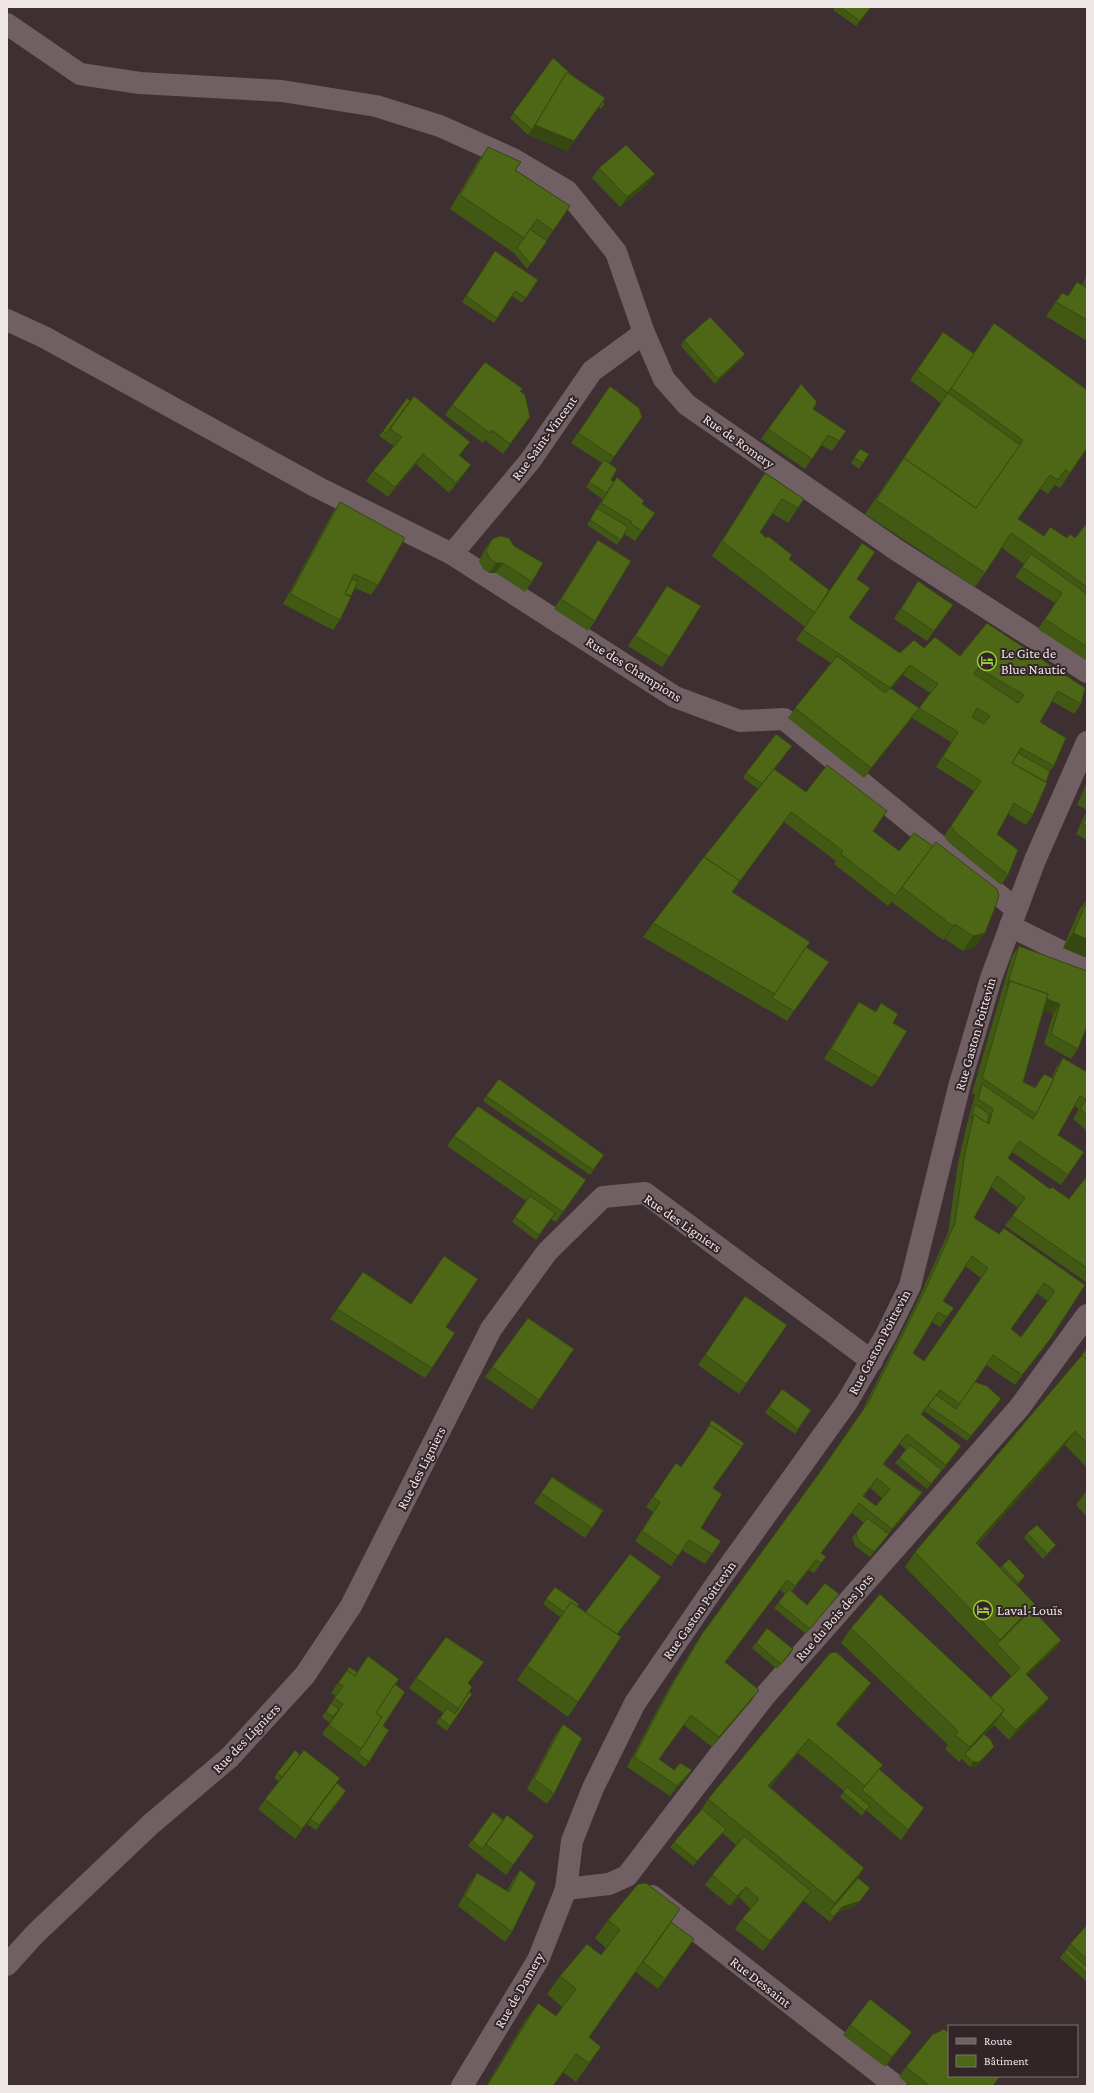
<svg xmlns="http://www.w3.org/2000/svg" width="1094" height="2093" font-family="'Crimson Pro',serif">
<rect width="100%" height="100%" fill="#3d2f32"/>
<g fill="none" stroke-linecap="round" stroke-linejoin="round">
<g stroke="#706064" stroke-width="22">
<path d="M7,24L80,74L140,83L282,91L376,106L440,126L513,159L567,191L616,252L644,333L664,379L687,405L898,551L1087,672"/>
<path d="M7,320L44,337L317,487L452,554L675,697L740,721L784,719L1016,909"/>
<path d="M452,554L530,461L592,371L644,333"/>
<path d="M1087,742L1035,860L991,978L959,1087L910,1286L886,1335L847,1402L717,1583L635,1703L593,1788L572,1841L566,1889L609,1884L627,1876L763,1698L1019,1408L1087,1315"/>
<path d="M1010,926L1087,964"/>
<path d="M652,1896L896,2086"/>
<path d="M7,1965L35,1934L151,1824L230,1757L305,1675L351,1606L491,1329L547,1252L603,1197L645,1193L872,1361"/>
</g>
<path stroke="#706064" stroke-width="22" d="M462,2086L538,1960L566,1889"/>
</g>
<g fill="#425914" fill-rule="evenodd">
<path d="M835,7H871L856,26L833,10Z"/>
<path d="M553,58L605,104L601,109L598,107L567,151L528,135L510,118Z"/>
<path d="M488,147L521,162L516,170L570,206L527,269L514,253L450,209L478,161Z"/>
<path d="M599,168L648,184L620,207L592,178Z"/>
<path d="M495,251L538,280L522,303L512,296L494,323L462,302Z"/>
<path d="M1087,275V341L1046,316L1062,293L1068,296L1077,282L1082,285Z"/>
<path d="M994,323L1087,448L1060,488L1055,485L1048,494L1040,489L1018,519L1044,536L1067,538H1075L1087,523V661L1038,629L1055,603L1015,577L1024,564L1002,548L975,587L865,514L941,403L910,380L943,332L974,353Z"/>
<path d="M684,340L745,354L742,359L715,384L681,346Z"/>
<path d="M610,386L642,417L609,464L611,480L642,504L655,513L635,541L624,534L617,545L587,525L594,513L605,495L602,499L586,487L602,463L571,443Z"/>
<path d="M523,389L521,392L530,417L503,454L485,440L483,443L445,415L452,405Z"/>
<path d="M410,401L470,442L460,455L464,475L449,493L416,464L388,497L366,481L373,471L394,446L379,436L383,431Z"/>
<path d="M813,409L846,431L832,451L821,445L805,469L761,439L768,429Z"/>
<path d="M860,449L869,454L859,469L851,463Z"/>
<path d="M765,473L804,499L788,523L772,513L760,532L789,559L829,590L857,579L849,618L900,653L924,648L960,656L987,623L1081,704L1074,714L1052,701L1040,722L1054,766L1050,771L1033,815L1026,825L1008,814L997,834L1008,875L1001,885L948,842L944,836L974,791L936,767L951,742L912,718L864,778L788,718L795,708L831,663L796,640L805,627L712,556L755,488ZM903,675L930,693L919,708L891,688Z"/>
<path d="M340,502L378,585L371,595L355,588L340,620L333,630L283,604L333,512Z"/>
<path d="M492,539L532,582L525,592L496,573H489L483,569L479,561L485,549Z"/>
<path d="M598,540L595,621L588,631L554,609L591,550Z"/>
<path d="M918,581L953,605L927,641L894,619Z"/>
<path d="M667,586L669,657L662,667L628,646Z"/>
<path d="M792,746L758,789L743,778L746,773Z"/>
<path d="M1087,782V840L1076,834L1087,810L1077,805Z"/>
<path d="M806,792L880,821L873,831L985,933L975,947L963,951L945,939L943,940L892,902L894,899L888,906L834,864L836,861L784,822L732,892L806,947L829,962L787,1021L643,937L653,923Z"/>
<path d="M1087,899V958L1063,948L1079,910Z"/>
<path d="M1019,946L1087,1027L1078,1049L1071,1059L1044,1044L1053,1014L1044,1010L1023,1082L1035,1087L1044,1074L1052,1078L1056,1068L1063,1058L1087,1072V1131L1073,1119L1079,1109L1074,1106L1058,1135L1084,1152L1061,1185L1012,1152L1008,1158L1050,1189L1069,1199L1087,1176V1281L1086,1282L1005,1226L1018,1208L991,1187L974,1218L999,1234L1085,1285L1044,1348L1015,1385L986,1365L975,1382L1001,1399L967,1441L924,1411L922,1414L954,1456L927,1489L895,1463L906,1450L900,1444L884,1464L910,1484L923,1492L915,1503L870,1557L855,1546L852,1538L864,1523L852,1513L821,1553L826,1557L819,1567L814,1573L809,1570L791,1592L807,1605L835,1599L806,1634L774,1608L785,1594L780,1590L725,1662L752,1700L712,1747L684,1725L659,1759L674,1770H692L685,1780L670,1796L627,1767L665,1695L695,1644L818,1475L861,1413L918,1300L948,1233L958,1163L967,1124L975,1095L972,1093L1012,956ZM965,1266L981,1278L924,1361L913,1353L932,1322L940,1327L954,1308L943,1301ZM1037,1293L1047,1301L1021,1337L1011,1329ZM870,1488L882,1498L876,1506L864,1497Z"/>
<path d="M859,1002L875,1012L881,1003L893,1023L879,1078L872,1087L824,1059L852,1012Z"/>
<path d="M486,1096L604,1155L590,1175L483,1101Z"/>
<path d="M454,1136L586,1180L556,1222L551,1219L536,1240L512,1222L526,1201L447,1146Z"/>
<path d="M363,1272L432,1368L425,1378L330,1319Z"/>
<path d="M738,1306L787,1325L739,1394L698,1365Z"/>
<path d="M528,1318L574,1349L532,1410L485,1377Z"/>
<path d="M1087,1348V1468L1065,1445L978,1545L1000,1568L1002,1566L1025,1576L1022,1581L1017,1586L1035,1604L1032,1609L1058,1646L1027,1675L1049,1698L1042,1708L1009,1740L994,1725L985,1734L990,1752L976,1767H970L962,1759L959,1762L945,1749L948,1745L841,1643L851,1628L990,1698L1012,1677L905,1567L915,1552L1080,1358Z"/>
<path d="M769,1407L811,1410L795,1434L765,1413Z"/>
<path d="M676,1463L713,1488L701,1528L712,1554L705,1564L682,1550L671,1566L635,1541L653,1512L646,1507Z"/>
<path d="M553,1477L598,1518L585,1538L534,1503Z"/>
<path d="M1087,1490V1517L1076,1505Z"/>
<path d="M1027,1533L1052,1550L1043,1559L1024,1538Z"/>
<path d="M661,1577L617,1635L578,1702L568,1717L517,1680L560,1617L543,1604L555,1587L577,1607L585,1613Z"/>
<path d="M767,1628L793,1649L790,1654L777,1669L752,1648Z"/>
<path d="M368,1656L395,1684L383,1726L369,1762L365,1767L322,1734L336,1714L330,1723L322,1717L336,1696L331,1693L349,1667L357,1672Z"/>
<path d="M484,1662L468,1684L469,1692L472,1694L447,1731L436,1723L443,1713L409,1688L416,1678Z"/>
<path d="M861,1698L837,1725L879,1769L924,1808L901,1840L866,1810L862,1816L840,1797L844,1791L798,1753L770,1787L864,1868L858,1878L866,1893L856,1906L838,1912L830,1922L804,1901L763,1951L735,1929L742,1919L751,1909L739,1897L730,1906L705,1885L712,1875L736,1845L722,1833L693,1866L670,1847L702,1809L708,1799Z"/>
<path d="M563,1724L554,1794L547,1804L527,1789L556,1734Z"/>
<path d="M300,1755L337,1783L343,1796L316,1830L307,1824L313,1815L295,1839L258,1809L279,1782L274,1778L277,1773Z"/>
<path d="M493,1812L503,1820L534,1836L506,1875L468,1846Z"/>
<path d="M520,1870L512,1932L505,1942L458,1906L470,1883L477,1873L507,1891L513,1880Z"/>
<path d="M608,1920L671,1922L694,1939L658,1989L636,1972L589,2037L601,2047L576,2082L563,2072L553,2086H486L525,2021L538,2003L556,2016L562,2007L547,1994L560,1976L601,1955L606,1948L595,1938Z"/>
<path d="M1087,1925V1982L1060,1958L1070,1944Z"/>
<path d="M850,2025L905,2042L885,2067L843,2035Z"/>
<path d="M906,2067L993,2086H910L899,2077Z"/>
</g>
<g fill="#364810">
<path d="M605,98L567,151L528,135L535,125Z"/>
<path d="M655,174L648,184L620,207L627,197Z"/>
<path d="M745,354L742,359L715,384L718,379Z"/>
<path d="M470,442L463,452L452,465L459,455Z"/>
<path d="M423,454L416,464L388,497L395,487Z"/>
<path d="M471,465L464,475L449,493L456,483Z"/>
<path d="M1065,470L1055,485L1048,494L1058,480Z"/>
<path d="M496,563H503L496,573H489Z"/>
<path d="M910,665L903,675L883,698L890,688Z"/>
<path d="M919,708L912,718L864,778L871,768Z"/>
<path d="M955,924L945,939L943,940L953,926Z"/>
<path d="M985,933L975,947L963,951L973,936Z"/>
<path d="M1073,933L1087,939V958L1063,948Z"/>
<path d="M1009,986L1060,1004L1053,1014L1006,997Z"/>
<path d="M1051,1338L1044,1348L1015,1385L1022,1375Z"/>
<path d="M1075,1431L1065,1445L966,1558L976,1543Z"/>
<path d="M907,1434L900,1444L876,1474L883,1464Z"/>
<path d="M961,1446L954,1456L939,1475L946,1465Z"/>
<path d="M877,1478L870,1488L856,1506L863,1496Z"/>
<path d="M923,1492L920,1497L870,1557L892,1529Z"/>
<path d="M859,1503L852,1513L814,1563L821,1553Z"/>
<path d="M1056,1545L1052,1550L1043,1559L1047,1554Z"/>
<path d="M826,1557L819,1567L814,1573L821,1563Z"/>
<path d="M816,1560L809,1570L788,1596L795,1586Z"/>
<path d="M1025,1576L1022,1581L1014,1589L1018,1583Z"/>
<path d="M661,1577L654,1587L606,1649L613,1639Z"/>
<path d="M787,1580L780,1590L718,1672L725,1662Z"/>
<path d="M1035,1604L1025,1619L997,1644L990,1654L1000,1640Z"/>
<path d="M1061,1640V1641L1058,1646L1019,1684L1026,1674Z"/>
<path d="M793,1649L790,1654L777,1669Z"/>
<path d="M871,1683L861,1698L826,1738L836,1724Z"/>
<path d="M759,1690L752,1700L712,1747L719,1737Z"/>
<path d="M1049,1698L1042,1708L1009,1740L1016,1730Z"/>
<path d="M1004,1710L994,1725L966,1755L965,1754L959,1762L970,1747Z"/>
<path d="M809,1739L798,1753L758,1800L768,1786Z"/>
<path d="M994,1747L990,1752L976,1767H970L973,1762Z"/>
<path d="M692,1770L685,1780L670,1796L677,1786Z"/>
<path d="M726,1829L722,1834L693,1866L697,1861Z"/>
<path d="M864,1868L854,1883L829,1912L835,1903Z"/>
<path d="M746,1887L739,1897L730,1906L737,1896Z"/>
<path d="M811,1891L804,1901L763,1951L770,1941Z"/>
<path d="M866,1893L856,1906L838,1912L830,1922L842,1907Z"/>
<path d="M912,2032L905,2042L885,2067L892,2057Z"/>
</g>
<g fill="#4d6717" stroke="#364810" fill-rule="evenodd">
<path d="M840,7H871L860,21Z"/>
<path d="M553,58L577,79L567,72L532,130L513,113Z"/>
<path d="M567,72L605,98L574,141L535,125Z"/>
<path d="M626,145L655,174L627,197L599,168Z"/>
<path d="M488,147L521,162L515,170L570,206L553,231L537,219L524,238L460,195Z"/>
<path d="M530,229L547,241L531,264L517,248Z"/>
<path d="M495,251L538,280L526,298L515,291L497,318L466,296Z"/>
<path d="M1077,282L1087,288V320L1056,302L1062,293L1068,296Z"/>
<path d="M710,317L745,354L718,379L684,340Z"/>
<path d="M994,323L1087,390V448L1070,473L1065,470L1058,480L1050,475L1018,519L1044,536L1050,527L1067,538L1070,534L1075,538L1087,523V587L1011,533L985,573L876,500L904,458L976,508L1023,440L951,388Z"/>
<path d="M943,332L974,354L948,393L1020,445L976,508L904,458L901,462L948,393L917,370Z"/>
<path d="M485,362L523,389L520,391L525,395L530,417L510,444L492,430L490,433L452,405Z"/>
<path d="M801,384L817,402L813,409L846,431L839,441L828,435L812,459L768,429Z"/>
<path d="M610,386L639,408L642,417L614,457L578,433Z"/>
<path d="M414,396L470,442L459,455L471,465L456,483L423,454L395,487L373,471L402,437L390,429Z"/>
<path d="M407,398L410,401L386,433L383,431Z"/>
<path d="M860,449L869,454L863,463L854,458Z"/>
<path d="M604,460L617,469L611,480L614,482L606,493L589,482Z"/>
<path d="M765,473L804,499L798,508L782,499L760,532L766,538L768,536L792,555L789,559L829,590L815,613L722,541Z"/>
<path d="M617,477L644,501L642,504L655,513L642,531L631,524L632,522L601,503Z"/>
<path d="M340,502L405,538L378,585L354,574L345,594L351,597L340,620L290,594Z"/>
<path d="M597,508L628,527L621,540L590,520Z"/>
<path d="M500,536L509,538L514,546L543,563L532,582L503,563H496L490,559L486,551L492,539Z"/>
<path d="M598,540L631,561L595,621L561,599Z"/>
<path d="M862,543L875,552L857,579L870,588L849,618L900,653L914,640L924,648L935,637L960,656L987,623L1085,688L1081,704L1058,691L1040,722L1066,738L1054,766L1021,748L1012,763L1047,783L1033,815L1014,803L997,834L1018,850L1008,875L955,832L951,826L981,781L943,757L958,732L919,708L938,684L910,665L890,688L803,630ZM978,668L1024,695L1018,703L974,674ZM977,708L990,716L984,724L972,717Z"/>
<path d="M1031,554L1087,594V647L1045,619L1062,593L1022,567Z"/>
<path d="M352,579L358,582L351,596L345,594Z"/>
<path d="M918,581L953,605L934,631L901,609Z"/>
<path d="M667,586L701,606L669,657L635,636Z"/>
<path d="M837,656L885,693L890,688L919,708L871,768L795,708Z"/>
<path d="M776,734L792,746L762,784L746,773Z"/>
<path d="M1018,753L1050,771L1046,782L1012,763Z"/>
<path d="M827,765L887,811L873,831L899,851L914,833L933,846L895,896L841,854L843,851L791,812L737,885L740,881L704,857L774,769L806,792Z"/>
<path d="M1087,815V826L1083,824Z"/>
<path d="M936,842L997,889L999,895L996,905L985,933L973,936L955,924L953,926L902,887Z"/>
<path d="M704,857L740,881L732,892L810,942L775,994L653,923Z"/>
<path d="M1087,901V939L1073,933Z"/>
<path d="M1019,946L1087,971V1026L1078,1049L1051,1034L1060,1004L1047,999L1048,994L1010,981L1007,986Z"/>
<path d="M806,947L829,962L794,1011L772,998Z"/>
<path d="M1010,981L1048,994L1023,1082L1035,1088L1044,1074L1054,1079L1036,1114L982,1078Z"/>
<path d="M859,1002L876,1012L881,1003L898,1014L893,1023L907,1031L879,1078L831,1049Z"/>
<path d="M1063,1058L1087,1072V1115L1080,1109L1086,1099L1080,1096L1058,1135L1084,1152L1068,1175L1019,1141L1008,1158L1050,1189L1052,1187L1069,1199L1087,1176V1268L1012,1216L1025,1198L997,1176L974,1218L999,1234L1004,1228L1085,1285L1051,1338L1022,1375L993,1355L960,1404L940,1390L921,1414L961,1446L946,1465L907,1434L883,1464L922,1493L892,1529L859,1503L821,1553L826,1557L821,1563L816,1560L795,1586L787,1580L725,1662L759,1690L719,1737L691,1715L659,1759L674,1770L680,1763L692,1770L677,1786L634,1757L672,1685L702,1634L820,1472L868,1403L925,1290L955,1223L965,1153L974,1114L989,1124L993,1109L978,1099L982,1084L1033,1119L1036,1114L1054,1079H1053ZM972,1256L988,1268L924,1361L913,1353L938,1312L947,1317L954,1308L943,1301ZM1044,1283L1055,1291L1021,1337L1011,1329ZM877,1478L890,1489L876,1506L863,1496Z"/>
<path d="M499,1079L604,1155L593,1170L486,1096Z"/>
<path d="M975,1104L989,1114L987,1123L974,1114L971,1119Z"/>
<path d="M478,1106L586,1180L563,1212L454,1136Z"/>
<path d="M530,1196L555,1213L539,1235L515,1217Z"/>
<path d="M444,1256L478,1279L446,1327L455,1333L432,1368L337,1309L363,1272L411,1304Z"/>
<path d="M745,1296L787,1325L746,1384L705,1355Z"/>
<path d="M528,1318L574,1349L539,1400L492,1367Z"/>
<path d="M1087,1348V1360L1082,1355L1081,1356Z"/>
<path d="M1082,1355L1087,1360V1443L1075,1431L976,1543L1035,1604L1000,1640L915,1552Z"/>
<path d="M975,1382L987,1386L1001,1399L971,1436L928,1406L936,1395L956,1409Z"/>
<path d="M782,1389L811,1410L798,1429L769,1407Z"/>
<path d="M712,1420L744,1443L742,1447L710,1425L706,1429Z"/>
<path d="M710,1425L742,1447L713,1488L722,1494L701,1528L721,1541L712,1554L689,1540L678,1556L642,1531L660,1502L653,1497L676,1463L681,1467Z"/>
<path d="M910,1445L942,1470L931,1484L899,1458Z"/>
<path d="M552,1477L603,1511L592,1528L541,1493Z"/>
<path d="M552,1477H553L604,1510L600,1515L603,1511Z"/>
<path d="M910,1483L923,1492L918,1498L922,1493L910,1484Z"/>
<path d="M867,1518L889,1534L874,1552L859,1541L856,1533Z"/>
<path d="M1037,1525L1056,1545L1047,1554L1027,1533Z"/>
<path d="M630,1554L661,1577L617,1634L585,1613Z"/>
<path d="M1009,1559L1025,1576L1018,1583L1002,1566Z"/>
<path d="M825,1583L839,1594L810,1629L778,1603L789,1589L807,1605Z"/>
<path d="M555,1587L579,1604L577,1607L571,1602L564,1612L546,1599Z"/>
<path d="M880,1594L1004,1710L970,1747L955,1735L958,1731L851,1628Z"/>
<path d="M571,1602L621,1637L578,1702L527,1666Z"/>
<path d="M1032,1609L1061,1640L1026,1674L1049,1698L1016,1730L1001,1715L1004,1710L990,1698L1020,1668L997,1644Z"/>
<path d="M767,1628L793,1649L781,1664L756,1643Z"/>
<path d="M446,1637L484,1662L468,1683L472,1687L459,1709L416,1678Z"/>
<path d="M836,1652L871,1683L836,1724L883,1765L865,1786L809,1739L768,1786L864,1868L835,1903L708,1799L830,1653Z"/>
<path d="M368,1656L399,1679L376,1713L382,1717L361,1749L329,1725L343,1704L334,1698L343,1686L338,1683L347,1670L355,1676Z"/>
<path d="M349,1667L357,1672L355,1676L347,1670L344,1675Z"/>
<path d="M395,1684L405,1692L383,1726L389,1730L369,1762L358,1754L382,1717L376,1713Z"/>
<path d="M469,1692L472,1694L450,1726L440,1718L447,1708L455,1714Z"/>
<path d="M331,1703L339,1709L333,1717L326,1712Z"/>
<path d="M563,1724L582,1738L554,1794L534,1779Z"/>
<path d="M984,1734L991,1740L994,1747L979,1762H973L965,1754Z"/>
<path d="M295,1750L300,1755L282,1777L277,1773Z"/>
<path d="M304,1750L340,1778L302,1829L265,1799Z"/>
<path d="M879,1769L924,1808L908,1830L862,1790Z"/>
<path d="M337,1783L346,1791L319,1825L310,1819Z"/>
<path d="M847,1787L870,1806L865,1811L843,1792Z"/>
<path d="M702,1809L726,1829L697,1861L674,1842Z"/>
<path d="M493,1812L503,1820L482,1849L472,1841Z"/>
<path d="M507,1815L534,1836L513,1865L486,1844Z"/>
<path d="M744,1836L811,1891L770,1941L742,1919L759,1899L746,1887L737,1896L712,1875Z"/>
<path d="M832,1840L846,1851V1852Z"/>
<path d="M520,1870L536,1883L512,1932L465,1896L477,1873L509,1892Z"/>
<path d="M858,1878L870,1888L860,1901L842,1907L833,1917L829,1912Z"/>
<path d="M646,1883L680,1909L589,2037L601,2047L589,2063L576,2054L553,2086H487L538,2003L556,2016L576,1989L560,1976L587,1944L601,1955L620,1930L608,1920L638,1884Z"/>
<path d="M671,1922L694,1939L665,1979L643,1962Z"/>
<path d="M1087,1925V1959L1070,1944Z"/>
<path d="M1067,1949L1087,1967V1973L1064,1953Z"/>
<path d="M870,1999L912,2032L892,2057L850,2025Z"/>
<path d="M944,2029L949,2033V2076H1000L993,2086H930L906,2067L932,2035Z"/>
</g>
<defs>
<symbol id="hotel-ring" viewBox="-11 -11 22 22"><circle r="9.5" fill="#322528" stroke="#9acb34" stroke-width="1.5"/><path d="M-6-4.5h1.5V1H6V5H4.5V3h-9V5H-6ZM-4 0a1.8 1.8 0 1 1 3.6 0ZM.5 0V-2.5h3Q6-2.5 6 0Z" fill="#9acb34"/></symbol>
</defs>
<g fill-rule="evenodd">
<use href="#hotel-ring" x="976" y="650" width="22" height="22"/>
<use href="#hotel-ring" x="972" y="1599" width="22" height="22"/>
</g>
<g text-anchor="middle" stroke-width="4" stroke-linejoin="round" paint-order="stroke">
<g font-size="14" fill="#eee5e7" stroke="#322528">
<text transform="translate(544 438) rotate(-54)" y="5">Rue Saint-Vincent</text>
<text transform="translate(739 441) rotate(35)" y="5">Rue de Romery</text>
<text transform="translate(634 669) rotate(32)" y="5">Rue des Champions</text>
<text transform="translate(975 1034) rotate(-74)" y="5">Rue Gaston Poittevin</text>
<text transform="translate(683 1223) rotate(35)" y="5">Rue des Ligniers</text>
<text transform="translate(879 1342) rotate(-62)" y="5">Rue Gaston Poittevin</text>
<text transform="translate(421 1468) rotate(-63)" y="5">Rue des Ligniers</text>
<text transform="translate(699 1610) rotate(-55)" y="5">Rue Gaston Poittevin</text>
<text transform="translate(834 1617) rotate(-49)" y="5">Rue du Bois des Jots</text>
<text transform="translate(246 1738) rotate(-46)" y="5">Rue des Ligniers</text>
<text transform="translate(761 1982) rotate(38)" y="5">Rue Dessaint</text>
<text transform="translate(519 1990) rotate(-60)" y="5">Rue de Damery</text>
</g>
<g font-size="14" fill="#eee5e7" stroke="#322528" text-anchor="start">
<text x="1001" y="658">Le Gite de<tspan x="1001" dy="16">Blue Nautic</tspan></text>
<text x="997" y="1615">Laval-Louïs</text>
</g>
</g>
<rect width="1094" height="2093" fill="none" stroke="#eee5e7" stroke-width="16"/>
<rect x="948" y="2025" width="130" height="52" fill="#322528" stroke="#7d7274"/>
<rect x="956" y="2038" width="20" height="6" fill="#706064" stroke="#7d7274"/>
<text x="984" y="2045" font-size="12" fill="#eee5e7">Route</text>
<rect x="956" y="2055" width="20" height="12" fill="#4d6717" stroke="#7d7274"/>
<text x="984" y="2065" font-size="12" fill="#eee5e7">Bâtiment</text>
</svg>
